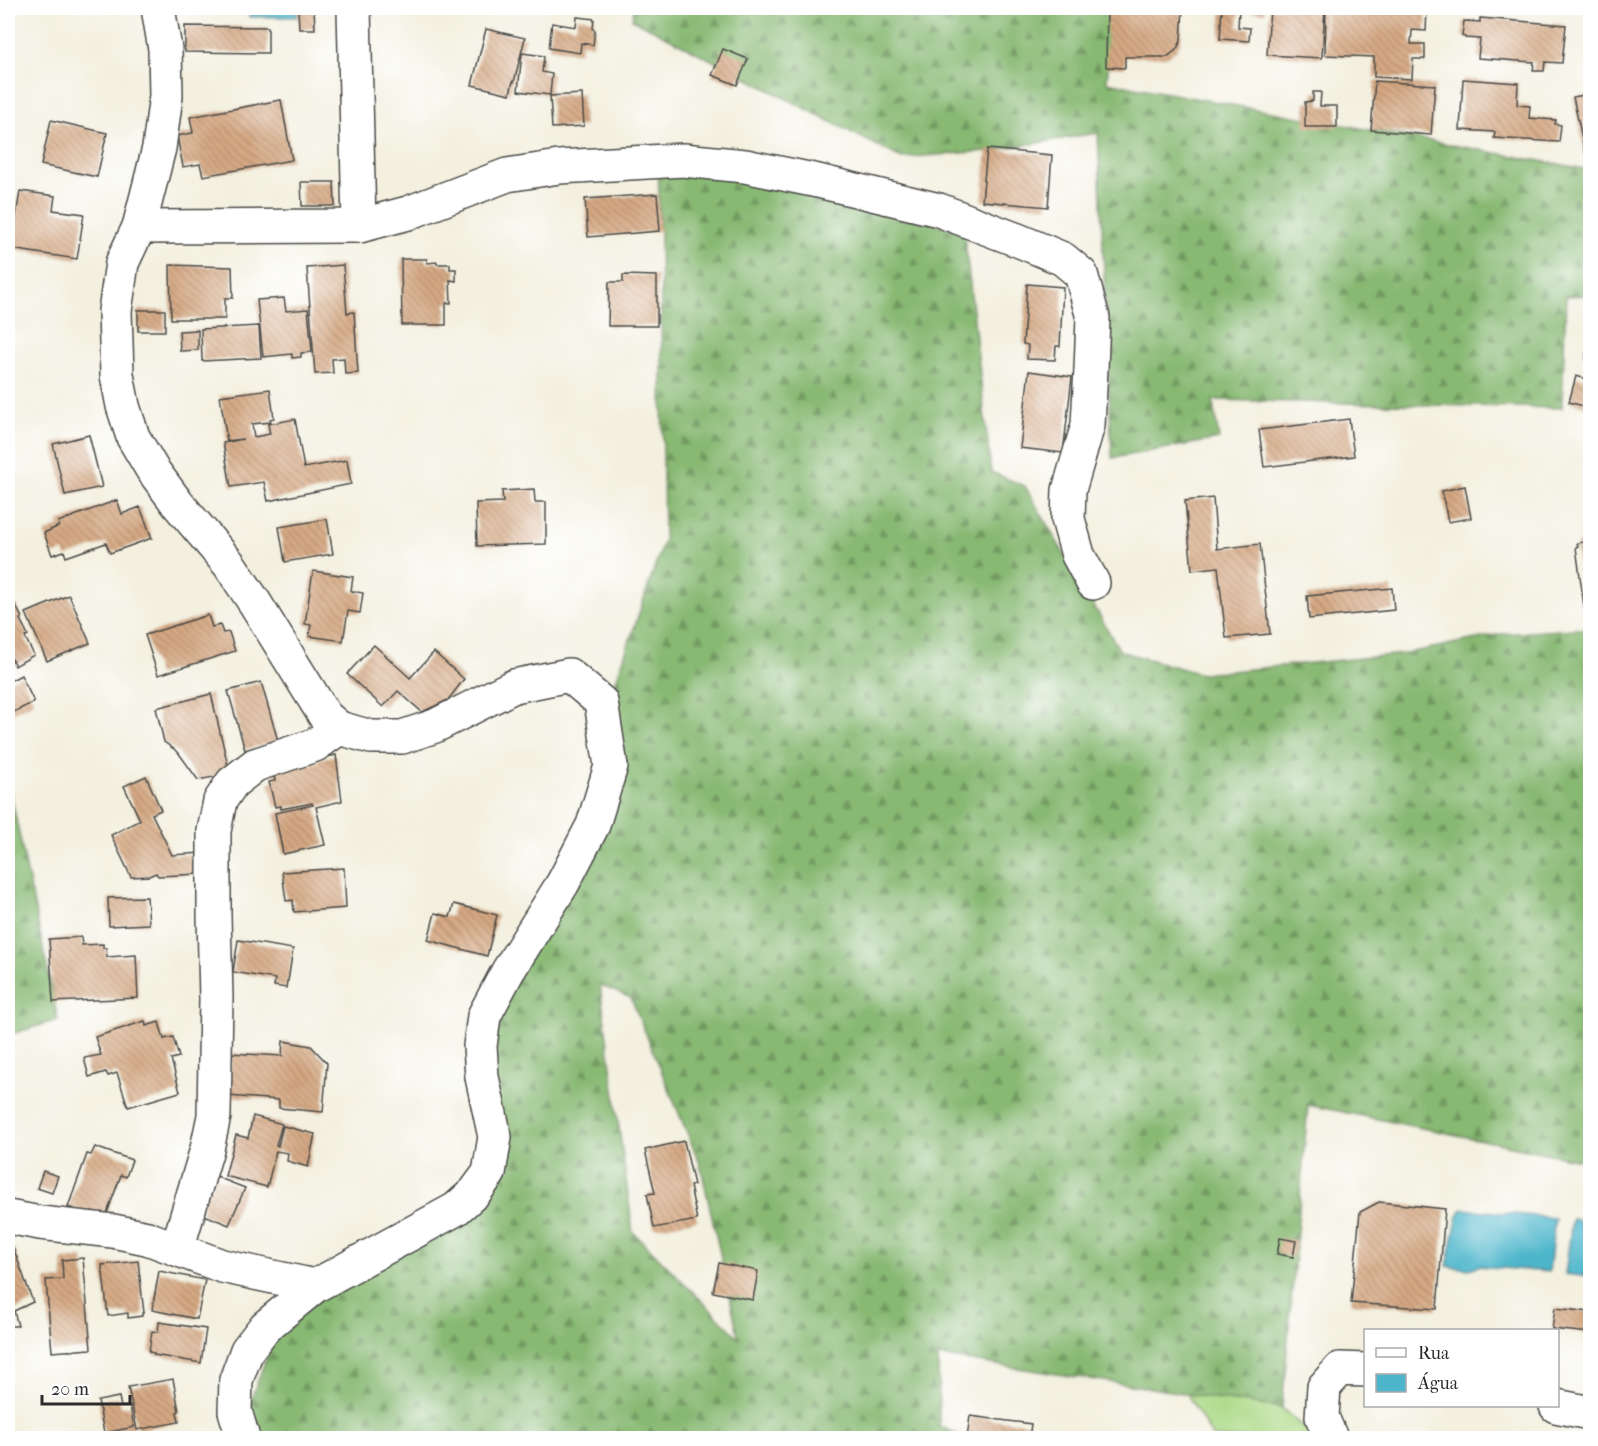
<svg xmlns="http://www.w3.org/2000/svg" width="1598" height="1446" font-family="'IM FELL French Canon',serif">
<defs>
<pattern id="forest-firs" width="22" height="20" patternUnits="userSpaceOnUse" patternTransform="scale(1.5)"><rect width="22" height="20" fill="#88b973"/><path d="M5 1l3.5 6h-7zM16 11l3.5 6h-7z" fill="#6f975f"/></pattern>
<pattern id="building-back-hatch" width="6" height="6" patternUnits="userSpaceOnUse" patternTransform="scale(1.5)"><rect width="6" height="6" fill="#d6a983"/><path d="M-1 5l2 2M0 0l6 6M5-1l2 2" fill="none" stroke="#ae8a6b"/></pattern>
</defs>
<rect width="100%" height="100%" fill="#fff"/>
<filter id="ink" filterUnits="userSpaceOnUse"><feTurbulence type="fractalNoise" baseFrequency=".0167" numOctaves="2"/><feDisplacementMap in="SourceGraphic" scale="12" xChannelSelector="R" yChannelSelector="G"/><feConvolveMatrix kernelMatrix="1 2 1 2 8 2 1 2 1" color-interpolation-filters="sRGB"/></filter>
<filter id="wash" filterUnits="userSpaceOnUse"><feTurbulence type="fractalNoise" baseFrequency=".008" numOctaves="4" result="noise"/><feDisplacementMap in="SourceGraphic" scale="24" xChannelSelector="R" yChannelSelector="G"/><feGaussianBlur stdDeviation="1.35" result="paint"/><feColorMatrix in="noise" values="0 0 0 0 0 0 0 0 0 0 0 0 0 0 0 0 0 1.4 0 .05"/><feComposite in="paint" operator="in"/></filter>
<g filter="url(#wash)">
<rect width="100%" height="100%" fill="#f3f0df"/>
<path fill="#abd986" stroke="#6b8258" stroke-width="1.5" d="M1187,1394L1282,1408L1314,1438H1213Z"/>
<g fill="url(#forest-firs)" stroke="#5a724f" stroke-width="1.5" fill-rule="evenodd">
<path d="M634,8H1113L1107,82L1590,170V295L1566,296L1562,408L1213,400L1219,439L1112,458L1098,133L987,151L901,158L632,19Z"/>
<path d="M658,165L693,166L964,231L991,472L1025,486L1120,651L1201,674L1403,654L1501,634L1590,628V1162L1308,1105L1282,1408L938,1356L939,1426L966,1438H237L274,1336L330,1290L490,1187L494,1014L554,905L597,856L612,807L610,698L664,540L660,231ZM600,985L631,998L700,1164L739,1338L633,1232Z"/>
<path d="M8,781L58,1020L8,1035Z"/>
</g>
<g fill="#4db6cb" stroke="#3c707b" stroke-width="1.5">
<rect x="249" y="8" width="48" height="9"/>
<path d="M1464,1209L1555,1218L1549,1272L1478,1266L1469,1269L1447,1266L1458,1215L1461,1210Z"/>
<path d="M1572,1219L1590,1221V1277L1565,1274Z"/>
</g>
<g id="blocks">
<g fill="url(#building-back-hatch)">
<path d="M298,8H314L315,29H299Z"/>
<path d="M1107,8H1183L1181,41L1176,50L1167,57H1125V68L1106,67Z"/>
<path d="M1222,8H1265V13L1239,11L1238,27L1250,28L1249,41L1220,39Z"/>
<path d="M1270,8H1325L1322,58L1267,55Z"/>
<path d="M1326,8H1413V9L1427,10L1426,31L1412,30L1411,44H1425V59H1413L1412,79L1374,77V57L1325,55Z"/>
<path d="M577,17L594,19L593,29L595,30L593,45L581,43L580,53L549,48L552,23L576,27Z"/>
<path d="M1480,18L1566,25L1562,63L1545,62L1544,71H1533L1534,62L1478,58L1480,39L1465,38V37L1462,36L1464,21L1480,22Z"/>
<path d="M185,26L268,27V53L185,52Z"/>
<path d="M486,29L525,38L514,82L513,81L510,94L472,85Z"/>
<path d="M723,49L748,59L737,85L712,75Z"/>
<path d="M522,53L544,56L542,72L552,74L550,95L518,91Z"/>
<path d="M1463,79L1518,83L1517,105L1530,106L1529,118L1556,120L1555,124L1561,125L1559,142L1494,138L1495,132L1460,130Z"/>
<path d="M1375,81L1435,85L1431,135L1371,130Z"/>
<path d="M1313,92H1321L1320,106H1337V127H1305V102L1313,101Z"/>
<path d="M582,94L584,126L552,128L550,96Z"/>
<path d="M1590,94V151L1585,153L1573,97Z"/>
<path d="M281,100L292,160L203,176L200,164L183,167L177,136L193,133L190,117Z"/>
<path d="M51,120L107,133L97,177L41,165Z"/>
<path d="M987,149L1052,155L1048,207L982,201Z"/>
<path d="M301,182H334L335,206H302Z"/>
<path d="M20,191L55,196L53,210L84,214L77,259L11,249Z"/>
<path d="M657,194L660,231L588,237L585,199Z"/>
<path d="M401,259H427V263L437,262V264H450V269H456V281L450,280L451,303H446V325H402Z"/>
<path d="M170,265L232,267L233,298H225V319H171Z"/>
<path d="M343,265L347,313L354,312L358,373L345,374L344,358L332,359L333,373L315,374L307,268Z"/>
<path d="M623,275L657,276V326H608L609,282H623Z"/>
<path d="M1027,284L1063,287L1060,346H1056L1055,360L1027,359L1028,345L1023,344Z"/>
<path d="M284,298L286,311L308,309L312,352L301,353V357L292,358V354L263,357L257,300Z"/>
<rect x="138" y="310" width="27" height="21"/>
<path d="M259,326L261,358L202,361L201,329Z"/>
<path d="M198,330V350L180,351L179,331Z"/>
<rect x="1586" y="353" width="4" height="15"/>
<path d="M1029,371L1072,377L1063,453L1020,448Z"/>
<path d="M1576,376L1590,380V408L1569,402Z"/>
<path d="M270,389L274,418L270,419L271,422L252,424L254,437L270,434L268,424L295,419L304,468L347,460L351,484L268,501L264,482L231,487L223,443L243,439L227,441L220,396Z"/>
<path d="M1349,419L1354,456L1264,467L1259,430Z"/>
<path d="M89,435L102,487L65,495L53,444Z"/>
<path d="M1465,486L1471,518L1448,522L1442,491Z"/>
<path d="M534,489L535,502H546V544L477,546L476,503L503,502L502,491Z"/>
<path d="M1213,498L1217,549L1260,544L1270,634L1226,638L1218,567L1192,570L1185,501Z"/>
<path d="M117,500L122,514L140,507L152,538L110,553L106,543L66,557L64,551L52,555L44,533L59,526L58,522Z"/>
<path d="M327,519L333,554L285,562L279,527Z"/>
<path d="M1590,541V614H1585L1576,547L1578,546L1577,543Z"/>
<path d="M313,571L353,577L351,591L363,593L360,613L348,611L343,641L309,636L311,625L305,624Z"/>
<path d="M1392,588L1394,610L1309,619L1307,596Z"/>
<path d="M69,595L90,643L47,661L26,613Z"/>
<path d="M14,602L22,618L20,619L28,635L25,637L34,655L15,666L12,659L8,661V606Z"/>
<path d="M208,615L212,627L220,625L223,633L229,632L235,651L158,675L145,635Z"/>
<path d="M374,645L410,678L434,652L464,679L448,700L422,712L398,691L383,707L347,674Z"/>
<path d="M21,675L34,702L8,715V682Z"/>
<path d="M261,682L278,741L245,750L228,691Z"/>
<path d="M211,694L230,774L198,780L178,752L164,742L156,708Z"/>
<path d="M336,755L342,801L316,807L325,845L283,854L275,813L313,805L312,803L281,809V806L275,807L269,782L275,781L273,771L318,762V759Z"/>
<path d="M146,776L161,810L152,814L172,855L202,853L201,874L158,876L156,873L149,876L131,877L111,835L140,820L124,786Z"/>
<path d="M344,868L346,908L294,912L293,900L286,901L282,872Z"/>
<path d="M147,897L149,924L109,926L108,898Z"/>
<path d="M454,904L497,915L487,956L428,940L435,913L450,917Z"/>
<path d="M81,937L82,945L103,944V948H106L107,957L136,955L138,998L53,1002L49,939Z"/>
<path d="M238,940L293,949L288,981H287L286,988L274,986L275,979L233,972Z"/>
<path d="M145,1021L146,1026L159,1022L164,1039L173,1037L179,1057L171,1059L180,1092L128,1107L117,1073L108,1076L106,1072L89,1077L84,1058L101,1055L95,1037Z"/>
<path d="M283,1041L311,1046L327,1063L323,1112L279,1108V1100L228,1096L231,1053L282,1056Z"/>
<path d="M253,1116L282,1124L276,1145L278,1146L283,1126L315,1134L308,1167L287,1161L288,1153L276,1151L267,1187L225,1176L236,1135L248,1138Z"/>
<path d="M684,1141L694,1185L690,1186L697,1220L654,1228L647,1194L655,1193L645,1150Z"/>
<path d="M95,1147L132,1160L126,1177L121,1175L106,1216L92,1211L90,1215L68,1207L87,1154L91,1155Z"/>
<path d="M43,1171L58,1176L52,1193L37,1188Z"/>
<path d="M209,1172L219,1177V1178L245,1188L229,1225L202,1214Z"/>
<path d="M1379,1202L1445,1209L1437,1309L1351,1303L1360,1212Z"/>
<path d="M1280,1238L1296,1241L1293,1257L1277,1254Z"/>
<path d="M13,1247L33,1302L14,1311L18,1326H9L8,1321V1249Z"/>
<path d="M83,1258L91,1349L52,1352L46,1280L63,1279L62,1260Z"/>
<path d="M138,1261L144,1313H142V1316L128,1318V1313L108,1316L102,1265Z"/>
<path d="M719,1263L758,1271L753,1300L713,1292Z"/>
<path d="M159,1271L205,1280L197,1319L152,1310Z"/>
<path d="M1555,1308L1590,1312V1333L1552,1329Z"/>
<path d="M159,1322L206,1329L201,1363L154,1355V1353L149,1352L152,1331L158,1332Z"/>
<path d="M173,1379L179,1411L177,1412L179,1422L137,1430L128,1387Z"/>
<path d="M119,1397L121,1407L130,1406L134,1427L104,1433L98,1401Z"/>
<path d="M970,1416L1031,1424L1029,1438H967Z"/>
</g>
</g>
</g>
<g filter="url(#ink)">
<use href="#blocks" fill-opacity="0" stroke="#494946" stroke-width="1.5"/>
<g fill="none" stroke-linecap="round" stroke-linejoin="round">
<defs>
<g id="minor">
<path d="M158,8L165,49L166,96L159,148L139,227L122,263L115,311L117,375L123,406L133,437L152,469L177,503L229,564L255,603L325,716L339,728L371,737H402L435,726L514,686L569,675L601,702L611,766L593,825L563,883L508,971L484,1016L480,1046L482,1077L495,1137L489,1173L475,1192L456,1209L315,1286L265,1327L247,1350L236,1380L235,1411L243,1438"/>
<path d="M354,8L359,226"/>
<path d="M139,227L359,226L408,213L507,175L559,167L683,160L745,166L818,181L939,210L1020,241L1063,259L1081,274L1093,318L1091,369L1088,425L1069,490L1068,519L1078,555L1093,583"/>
<path d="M8,1217L40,1223L113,1231L147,1238L222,1266L315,1286"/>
<path d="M177,1249L207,1149L214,1116L216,999L214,915V831L220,801L232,783L255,765L315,745L339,728"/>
<path d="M1556,1406L1590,1413"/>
<path d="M1331,1438L1322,1417L1324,1387L1340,1369L1366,1370"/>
</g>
</defs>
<use href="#minor" stroke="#494946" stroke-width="36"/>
<use href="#minor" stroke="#fff" stroke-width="33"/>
</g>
</g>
<rect width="1598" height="1446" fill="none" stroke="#fff" stroke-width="30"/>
<rect x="1364" y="1329" width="195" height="78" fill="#ffffff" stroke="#aaaaaa" stroke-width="1.5"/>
<rect x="1376" y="1348" width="30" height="9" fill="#ffffff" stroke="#aaaaaa" stroke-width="1.5"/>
<text x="1418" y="1359" font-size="18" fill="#2b2b2b">Rua</text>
<rect x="1376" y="1374" width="30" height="18" fill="#4db6cb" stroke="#aaaaaa" stroke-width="1.5"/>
<text x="1418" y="1389" font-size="18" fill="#2b2b2b">Água</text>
<path d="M42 1395v9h88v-9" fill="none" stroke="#2b2b2b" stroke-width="3"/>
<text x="51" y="1395" font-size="18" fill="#2b2b2b" stroke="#ffffff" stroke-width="4.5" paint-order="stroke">20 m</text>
</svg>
